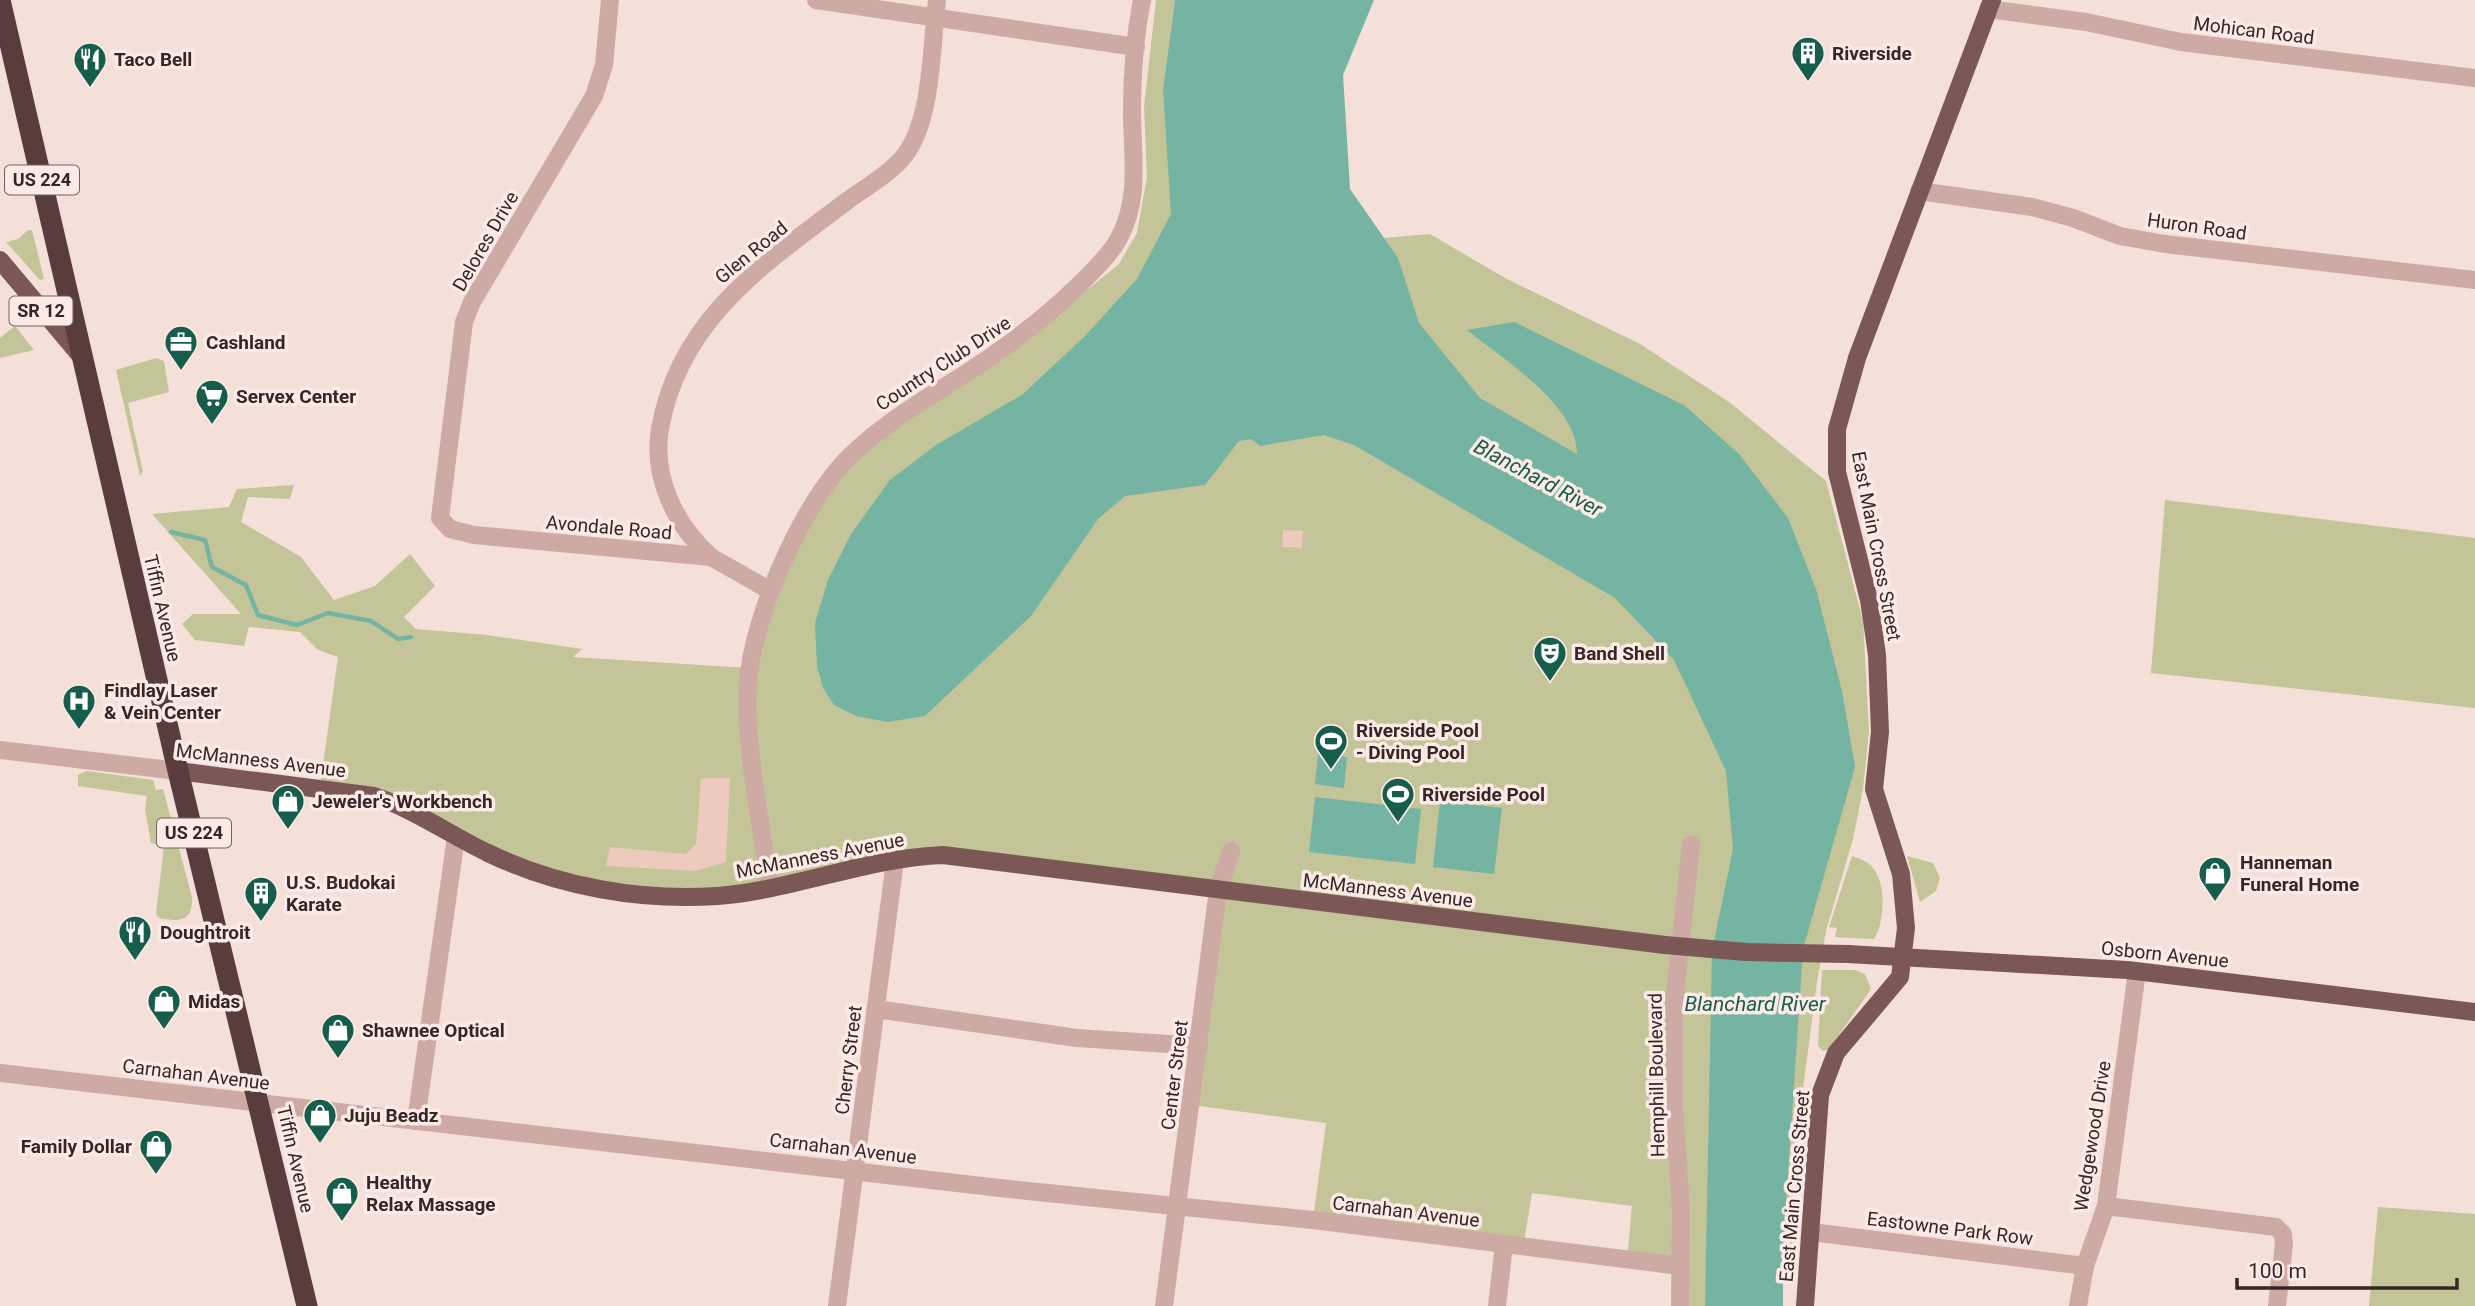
<svg xmlns="http://www.w3.org/2000/svg" width="2475" height="1306" font-family="Roboto,sans-serif">
<rect width="100%" height="100%" fill="#f4dfd9"/>
<g fill="#c3c497">
<path d="M1156,0H1175L1163,89L1281,247L1430,234L1505,278L1640,344L1729,402L1826,481L1863,621L1869,732L1863,789L1853,839L1826,931L1817,982L1802,1096L1791,1282L1744,1275V1306H1680V1266L1627,1260L1632,1206L1532,1193L1523,1248L1313,1220L1326,1123L1192,1105L1218,891L943,855L719,896L576,883L394,803L320,787L338,657L318,650L300,632L249,627L244,646L195,640L182,624L193,614H241L152,514L229,507L237,489L294,485L290,499L248,497L241,522L301,557L334,600L375,586L410,554L435,586L404,617L416,629L487,635L582,649L573,657L749,668L767,604L847,460L1081,295L1119,264L1137,233L1147,177L1144,107Z"/>
<path d="M28,230H32L44,279L40,280L6,242L18,239Z"/>
<path d="M15,326L34,350L0,358V338Z"/>
<path d="M156,358L164,361L169,392L128,403L143,472L140,476L116,370Z"/>
<path d="M2165,500L2475,538V708L2151,673Z"/>
<path d="M87,771L153,780L156,790L163,789L192,897C193,922 180,922 159,918L156,914L164,846L151,843L145,809L147,796L78,786V775Z"/>
<path d="M1852,856C1857,858 1864,860 1868,863C1888,878 1885,922 1874,939L1835,937L1837,928L1829,927Z"/>
<path d="M1907,856L1933,863L1940,878L1936,891L1920,902Z"/>
<path d="M1822,970H1855L1865,974L1871,989L1829,1049L1823,1051L1818,1046Z"/>
<path d="M2378,1207L2475,1214V1306H2369Z"/>
</g>
<g fill="#edcabe">
<path d="M1283,530L1303,531L1302,548L1282,547Z"/>
<path d="M701,778H730L726,862L695,871L606,866L610,847L686,854L696,844Z"/>
</g>
<g fill="#75b4a3">
<path d="M1175,0H1374L1343,75L1350,189L1398,258L1419,323L1480,398L1577,454C1577,405 1503,359 1467,330L1514,322L1684,405L1739,454L1788,518L1816,589L1842,691L1855,767L1803,949L1783,1251V1306H1705L1712,951L1733,849L1726,771L1674,660L1615,598L1354,445L1324,435L1260,446L1251,439L1239,441L1205,485L1125,496L1098,519L1031,616L925,716L888,722L856,716L834,705L823,688L817,666L815,623L828,580L851,534L890,480L936,445L1023,394L1085,336L1137,279L1171,214L1163,89Z"/>
<path d="M1318,754L1347,757L1344,788L1315,784Z"/>
<path d="M1315,797L1421,809L1415,864L1309,852Z"/>
<path d="M1440,801L1502,808L1494,874L1433,867Z"/>
</g>
<g fill="none" stroke-linecap="round" stroke-linejoin="round">
<path stroke="#75b4a3" stroke-width="4.5" d="M171,532L205,540L212,567L246,585L258,615L297,625L328,613L371,621L398,639L411,637"/>
<g stroke="#cdaaa3" stroke-width="18">
<path d="M610,0L604,65L594,96L472,302L464,322L440,518L450,529L474,535L711,557L771,591"/>
<path d="M816,0L1136,47"/>
<path d="M1988,9L2086,22L2181,42L2475,78"/>
<path d="M1919,191L2032,207L2073,218L2120,236L2165,244L2475,280"/>
<path d="M711,557C675,525 652,477 660,429C679,319 765,263 847,201C866,187 891,173 905,155C933,117 931,46 937,0"/>
<path d="M0,750L178,771"/>
<path d="M769,888C762,820 744,751 748,683C752,618 802,504 848,458C878,429 910,408 946,386C995,356 1038,325 1080,284C1093,271 1108,257 1118,240C1141,199 1132,155 1132,111C1132,74 1135,35 1142,0"/>
<path d="M876,1009L1077,1038L1199,1046"/>
<path d="M0,1073L1018,1190L1313,1220L1680,1266"/>
<path d="M416,1121L456,837"/>
<path d="M2106,1206L2276,1227L2283,1234L2284,1244L2277,1306"/>
<path d="M1811,1232L2085,1266"/>
<path d="M837,1306L895,861"/>
<path d="M1164,1306L1218,890L1231,851"/>
<path d="M1497,1306L1504,1245"/>
<path d="M1680,1306L1681,1211L1674,1106V1004L1691,845"/>
<path d="M2078,1306L2085,1266L2106,1206L2137,971"/>
</g>
<g stroke="#7b5755" stroke-width="18">
<path d="M0,260L84,360"/>
<path d="M178,771L374,796C414,809 450,835 488,853C558,887 640,901 717,896C794,890 866,858 943,855L1665,945"/>
<path d="M1848,954L2127,970L2475,1012"/>
<path d="M1805,1306L1820,1095L1836,1053L1900,977L1906,928L1901,874L1874,789L1880,732L1877,655L1869,600L1837,472V429L1857,358L1992,0"/>
</g>
<path stroke="#593c3c" stroke-width="21" d="M0,0L178,771L307,1306"/>
<path stroke="#7b5755" stroke-width="18" d="M1665,945L1746,952L1848,954"/>
</g>
<defs>
<symbol id="building-pin" viewBox="-11 -11 22 30"><path d="M0 17L-7.5 6A9.5 9.5 0 1 1 7.5 6Z" fill="#175d4c" stroke="#fbeae5"/><path d="M-4-6H4V6H1V3H-1V6H-4ZM-2.5-4.3h1.7v1.8h-1.7ZM.8-4.3h1.7v1.8H.8ZM-2.5-1h1.7V.8h-1.7ZM.8-1h1.7V.8H.8Z" fill="#fff"/></symbol>
<symbol id="restaurant-pin" viewBox="-11 -11 22 30"><path d="M0 17L-7.5 6A9.5 9.5 0 1 1 7.5 6Z" fill="#175d4c" stroke="#fbeae5"/><path d="M-5-6h1v4h1v-4h1v4h1v-4h1v5L-1.5 .5V6h-2V.5L-5-1ZM5-6V6H3V1.5H1.5Q1.5-4 5-6Z" fill="#fff"/></symbol>
<symbol id="office-pin" viewBox="-11 -11 22 30"><path d="M0 17L-7.5 6A9.5 9.5 0 1 1 7.5 6Z" fill="#175d4c" stroke="#fbeae5"/><path d="M-6-3h4V-5.5h4V-3h4V5H-6ZM-1-4.5V-3h2v-1.5ZM-6 0V1H6V0Z" fill="#fff"/></symbol>
<symbol id="supermarket-pin" viewBox="-11 -11 22 30"><path d="M0 17L-7.5 6A9.5 9.5 0 1 1 7.5 6Z" fill="#175d4c" stroke="#fbeae5"/><path d="M-6-5.5h2.5l.6 2H6L4.5 2H-2.5L-4.4-4H-6ZM-1.5 3.2a1.3 1.3 0 1 0 .1 0ZM3 3.2a1.3 1.3 0 1 0 .1 0Z" fill="#fff"/></symbol>
<symbol id="theatre-pin" viewBox="-11 -11 22 30"><path d="M0 17L-7.5 6A9.5 9.5 0 1 1 7.5 6Z" fill="#175d4c" stroke="#fbeae5"/><path d="M-5-5.5Q0-4 5-5.5V0Q5 5 0 6Q-5 5-5 0ZM-3.3-2.5H-1v1.5H-3.3ZM1-2.5H3.3v1.5H1ZM-2.8 1Q0 5.5 2.8 1Z" fill="#fff"/></symbol>
<symbol id="hospital-pin" viewBox="-11 -11 22 30"><path d="M0 17L-7.5 6A9.5 9.5 0 1 1 7.5 6Z" fill="#175d4c" stroke="#fbeae5"/><path d="M-5-5h3v3.5h4V-5h3V5h-3V1.5h-4V5h-3Z" fill="#fff"/></symbol>
<symbol id="stadium-pin" viewBox="-11 -11 22 30"><path d="M0 17L-7.5 6A9.5 9.5 0 1 1 7.5 6Z" fill="#175d4c" stroke="#fbeae5"/><path d="M0-5a6.5 5 0 1 0 0 10a6.5 5 0 1 0 0-10ZM-3.5-1.8h7v3.6h-7Z" fill="#fff"/></symbol>
<symbol id="shop-pin" viewBox="-11 -11 22 30"><path d="M0 17L-7.5 6A9.5 9.5 0 1 1 7.5 6Z" fill="#175d4c" stroke="#fbeae5"/><path d="M-5-2.5h2.3a2.7 3.5 0 0 1 5.4 0H5L5.5 6h-11ZM-1.5-2.5h3a1.5 2.3 0 0 0-3 0Z" fill="#fff"/></symbol>
</defs>
<g fill-rule="evenodd">
<use href="#building-pin" x="1789" y="34" width="38" height="52"/>
<use href="#restaurant-pin" x="71" y="40" width="38" height="52"/>
<use href="#office-pin" x="162" y="323" width="38" height="52"/>
<use href="#supermarket-pin" x="193" y="377" width="38" height="52"/>
<use href="#theatre-pin" x="1531" y="634" width="38" height="52"/>
<use href="#hospital-pin" x="60" y="682" width="38" height="52"/>
<use href="#stadium-pin" x="1312" y="722" width="38" height="52"/>
<use href="#stadium-pin" x="1379" y="775" width="38" height="52"/>
<use href="#shop-pin" x="269" y="782" width="38" height="52"/>
<use href="#shop-pin" x="2196" y="854" width="38" height="52"/>
<use href="#building-pin" x="242" y="874" width="38" height="52"/>
<use href="#restaurant-pin" x="116" y="913" width="38" height="52"/>
<use href="#shop-pin" x="145" y="982" width="38" height="52"/>
<use href="#shop-pin" x="319" y="1011" width="38" height="52"/>
<use href="#shop-pin" x="301" y="1096" width="38" height="52"/>
<use href="#shop-pin" x="137" y="1127" width="38" height="52"/>
<use href="#shop-pin" x="323" y="1174" width="38" height="52"/>
</g>
<g text-anchor="middle" stroke-width="7" stroke-linejoin="round" paint-order="stroke">
<g fill="#fbeae5" stroke="#72615f" stroke-width="2">
<rect x="5" y="165.5" width="74" height="29" rx="5"/>
<rect x="9.5" y="296.5" width="63" height="29" rx="5"/>
<rect x="157" y="818.5" width="74" height="29" rx="5"/>
</g>
<g font-size="18" font-weight="bold" fill="#372626">
<text x="42" y="186">US 224</text>
<text x="41" y="317">SR 12</text>
<text x="194" y="839">US 224</text>
</g>
<g font-size="19" fill="#372626" stroke="#fbeae5">
<text transform="translate(2254 30) rotate(7)" y="7">Mohican Road</text>
<text transform="translate(2197 226) rotate(8)" y="7">Huron Road</text>
<text transform="translate(485 241) rotate(-60)" y="7">Delores Drive</text>
<text transform="translate(751 252) rotate(-39)" y="7">Glen Road</text>
<text transform="translate(943 363) rotate(-33)" y="7">Country Club Drive</text>
<text transform="translate(609 527) rotate(5)" y="7">Avondale Road</text>
<text transform="translate(1877 546) rotate(79)" y="7">East Main Cross Street</text>
<text transform="translate(163 608) rotate(77)" y="7">Tiffin Avenue</text>
<text transform="translate(261 760) rotate(7)" y="7">McManness Avenue</text>
<text transform="translate(820 855) rotate(-11)" y="7">McManness Avenue</text>
<text transform="translate(1388 890) rotate(7)" y="7">McManness Avenue</text>
<text transform="translate(2165 954) rotate(6)" y="7">Osborn Avenue</text>
<text transform="translate(848 1060) rotate(-83)" y="7">Cherry Street</text>
<text transform="translate(196 1074) rotate(7)" y="7">Carnahan Avenue</text>
<text transform="translate(1174 1075) rotate(-83)" y="7">Center Street</text>
<text transform="translate(1656 1075) rotate(-91)" y="7">Hemphill Boulevard</text>
<text transform="translate(2092 1136) rotate(-81)" y="7">Wedgewood Drive</text>
<text transform="translate(843 1148) rotate(7)" y="7">Carnahan Avenue</text>
<text transform="translate(296 1159) rotate(77)" y="7">Tiffin Avenue</text>
<text transform="translate(1794 1186) rotate(-85)" y="7">East Main Cross Street</text>
<text transform="translate(1406 1211) rotate(7)" y="7">Carnahan Avenue</text>
<text transform="translate(1950 1228) rotate(7)" y="7">Eastowne Park Row</text>
</g>
<g font-size="19" font-weight="bold" fill="#372626" stroke="#fbeae5" text-anchor="start">
<text x="1832" y="60">Riverside</text>
<text x="114" y="66">Taco Bell</text>
<text x="206" y="349">Cashland</text>
<text x="236" y="403">Servex Center</text>
<text x="1574" y="660">Band Shell</text>
<text x="104" y="697">Findlay Laser<tspan x="104" dy="22">&amp; Vein Center</tspan></text>
<text x="1356" y="737">Riverside Pool<tspan x="1356" dy="22">- Diving Pool</tspan></text>
<text x="1422" y="801">Riverside Pool</text>
<text x="312" y="808">Jeweler's Workbench</text>
<text x="2240" y="869">Hanneman<tspan x="2240" dy="22">Funeral Home</tspan></text>
<text x="286" y="889">U.S. Budokai<tspan x="286" dy="22">Karate</tspan></text>
<text x="160" y="939">Doughtroit</text>
<text x="188" y="1008">Midas</text>
<text x="362" y="1037">Shawnee Optical</text>
<text x="344" y="1122">Juju Beadz</text>
<text x="132" y="1153" text-anchor="end">Family Dollar</text>
<text x="366" y="1189">Healthy<tspan x="366" dy="22">Relax Massage</tspan></text>
</g>
<g font-size="21" font-style="italic" fill="#175d4c" stroke="#fbeae5">
<text transform="translate(1538 478) rotate(28)" y="7">Blanchard River</text>
<text x="1755" y="1011">Blanchard River</text>
</g>
</g>
<path d="M2237 1278v10h220v-10" fill="none" stroke="#372626" stroke-width="3.5"/>
<text x="2248" y="1278" font-size="21" fill="#372626" stroke="#fbeae5" stroke-width="5" paint-order="stroke">100 m</text>
</svg>
